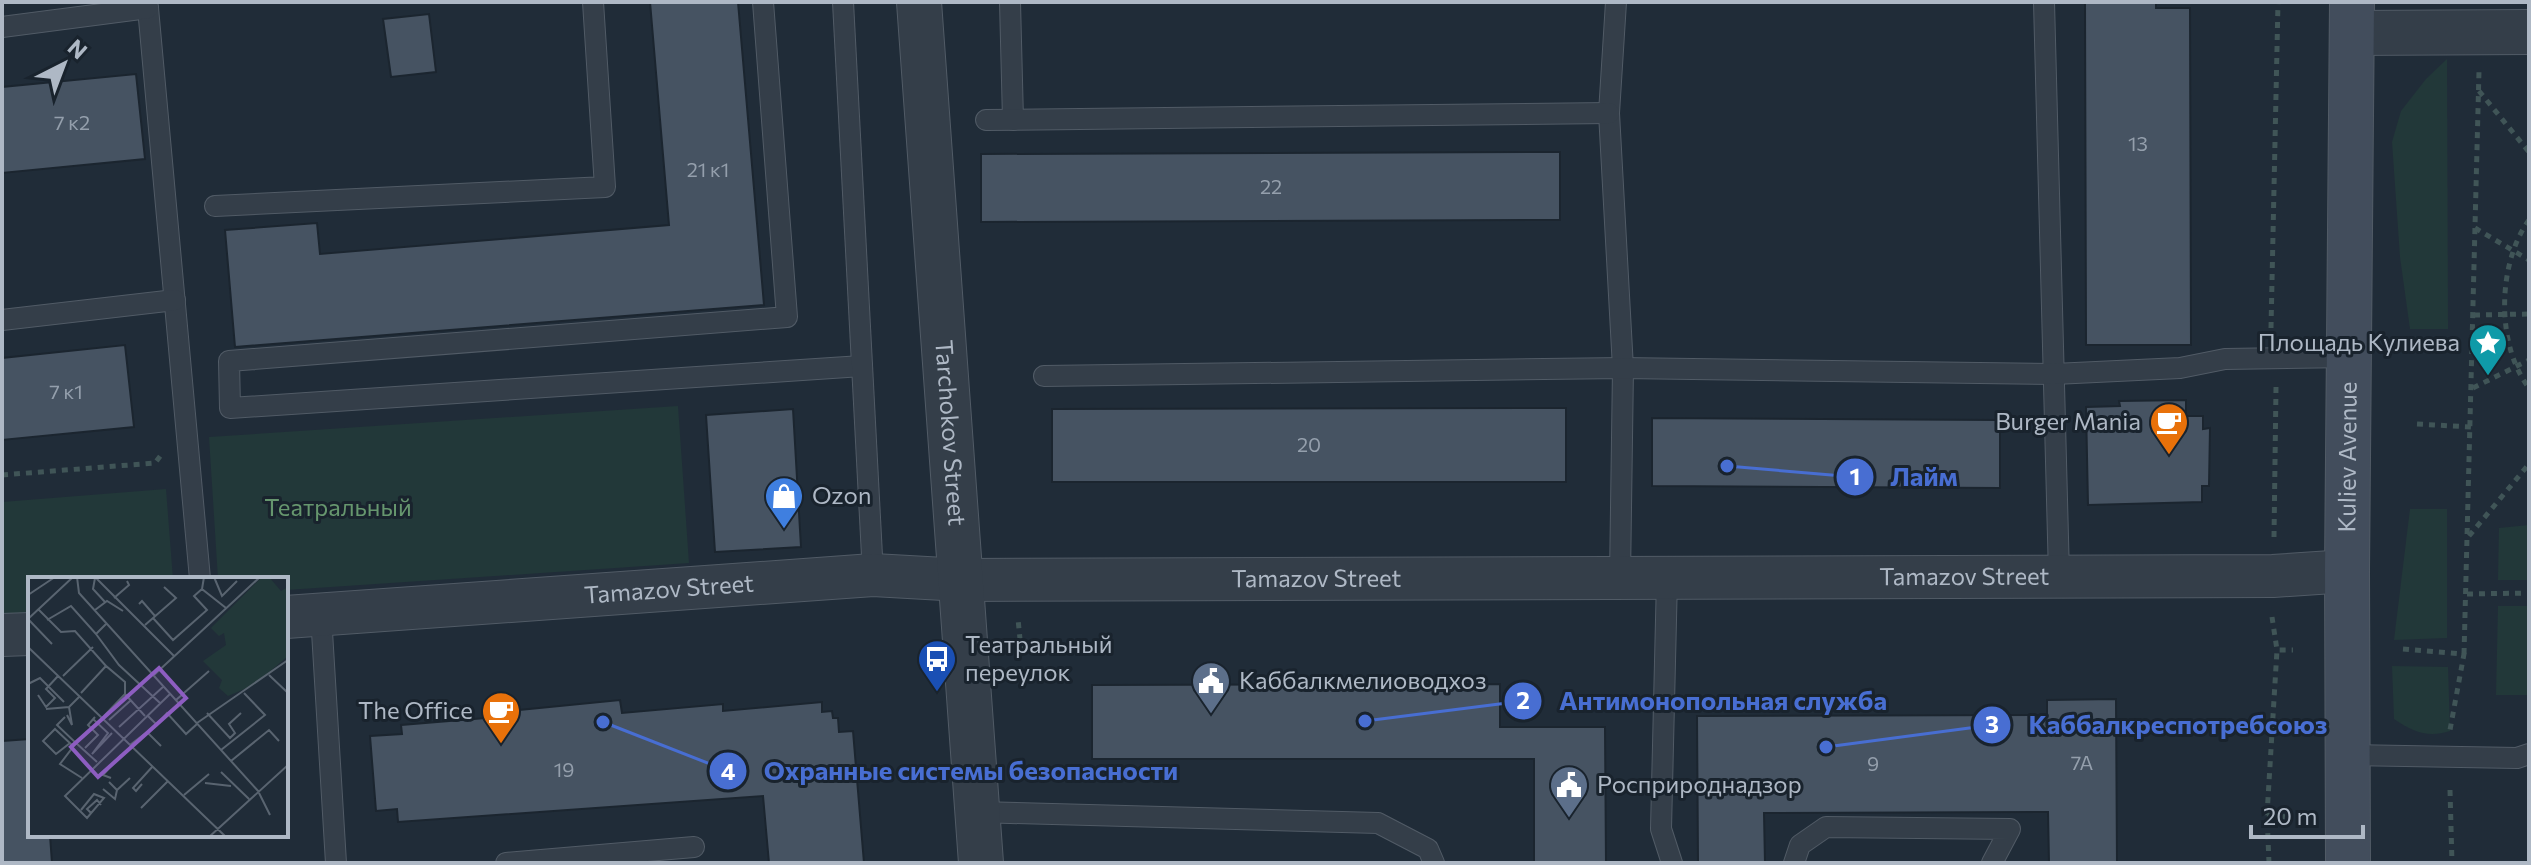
<svg xmlns="http://www.w3.org/2000/svg" width="2531" height="865" font-family="Commissioner,sans-serif">
<rect width="100%" height="100%" fill="#202c38"/>
<g fill="#223839">
<path d="M2447,59L2448,329H2410L2400,257L2392,142L2401,111L2426,79Z"/>
<path d="M678,406L689,563L286,590V579H218L209,437Z"/>
<path d="M166,489L173,579H30V612L2,614V502Z"/>
<path d="M2410,509H2447V638L2394,640Z"/>
<path d="M2529,525V580H2498L2499,528Z"/>
<path d="M2498,606H2529V695H2496Z"/>
<path d="M2392,666L2448,667L2450,731C2428,738 2413,732 2394,719Z"/>
</g>
<g fill="#465362" stroke="#1b252f" stroke-width="2">
<path d="M650,2H738L764,305L235,347L225,230L317,223L320,254L669,225Z"/>
<path d="M2085,2H2156V8H2190L2191,345H2086Z"/>
<path d="M429,14L436,72L391,77L383,19Z"/>
<path d="M136,74L145,159L2,173V87Z"/>
<path d="M1560,152V220L981,222V154Z"/>
<path d="M125,345L134,427L2,440V358Z"/>
<path d="M2186,400V416H2203V429L2210,428L2209,486H2202V502L2088,505L2086,407L2120,406L2119,401Z"/>
<path d="M1566,408V482H1052V409Z"/>
<path d="M793,409L801,547L715,552L706,415Z"/>
<path d="M1652,418L2000,420V488L1652,486Z"/>
<path d="M1500,684V727H1605L1606,863H1534V759H1092V685Z"/>
<path d="M2116,699L2117,863H2049L2048,812L1764,813L1765,863H1698L1697,716L2047,715V700Z"/>
<path d="M620,700L622,713L723,704V711L822,702V712L832,711L833,718H838L839,732L853,731L864,863H769L763,796L398,822L397,809L376,811L370,736L402,734L401,725L510,716L509,711Z"/>
<path d="M30,739V835H50L52,863H2V741Z"/>
</g>
<g fill="none" stroke-linecap="round" stroke-linejoin="round">
<defs>
<g id="service">
<path d="M763,2L787,317L229,361L230,408L862,366"/>
<path d="M843,2L873,575"/>
<path d="M1010,2L1013,120"/>
<path d="M1616,2L1609,113L1623,368L1620,578"/>
<path d="M2044,2L2059,576"/>
<path d="M148,8L200,579"/>
<path d="M2,27L148,8L147,2"/>
<path d="M986,120L1609,113"/>
<path d="M215,206L605,187L593,2"/>
<path d="M2,320L175,300"/>
<path d="M1044,376L1623,368L2054,374L2180,368L2225,359L2349,357"/>
<path d="M1667,578L1661,829L1672,863"/>
<path d="M321,615L336,863"/>
<path d="M2349,755L2517,758L2529,754"/>
<path d="M977,812L1378,823L1428,849L1434,863"/>
<path d="M506,863L694,847"/>
<path d="M1794,863L1800,845L1826,827L2010,829L1992,863"/>
</g>
<g id="minor">
<path id="s1" d="M286,617L873,575L962,580L2273,576L2347,571"/>
<path d="M2,635L30,634"/>
</g>
<g id="tertiary">
<path id="s2" d="M919,2L981,863"/>
<path d="M2352,33L2529,32"/>
</g>
<g id="secondary">
<path id="s3" d="M2348,863L2347,571L2352,2"/>
</g>
</defs>
<use href="#service" stroke="#515b66" stroke-width="22"/>
<use href="#minor" stroke="#515b66" stroke-width="44"/>
<use href="#tertiary" stroke="#515b66" stroke-width="46"/>
<use href="#secondary" stroke="#515b66" stroke-width="46"/>
<g stroke="#405557" stroke-width="5" stroke-dasharray="6 6" stroke-linecap="butt">
<path d="M2479,91L2529,152"/>
<path d="M2529,220C2497,264 2496,345 2529,388"/>
<path d="M2475,228L2529,260"/>
<path d="M2474,315L2529,314"/>
<path d="M2271,328L2278,2"/>
<path d="M2473,388L2529,360"/>
<path d="M2417,424L2471,427"/>
<path d="M2,475L155,463L161,455"/>
<path d="M2469,536L2529,464"/>
<path d="M2274,537L2276,387"/>
<path d="M2467,594L2529,593"/>
<path d="M2272,617L2277,650"/>
<path d="M2403,649L2464,654L2450,730"/>
<path d="M1006,651L1021,649L1018,619"/>
<path d="M2464,654L2479,71"/>
<path d="M2450,790L2452,863"/>
<path d="M2267,815L2288,817"/>
<path d="M2269,863L2267,815L2277,650H2293"/>
</g>
<use href="#service" stroke="#343e49" stroke-width="20"/>
<use href="#minor" stroke="#343e49" stroke-width="42"/>
<use href="#tertiary" stroke="#343e49" stroke-width="44"/>
<use href="#secondary" stroke="#424d5c" stroke-width="44"/>
</g>
<defs>
<symbol id="sight-pin" viewBox="-11 -11 22 30"><path d="M0 17L-7.5 6A9.5 9.5 0 1 1 7.5 6Z" fill="#0f9aa8" stroke="#19232d"/><path d="M0-6L1.8-2.2L6-1.7L2.9 1.2L3.7 5.4L0 3.3L-3.7 5.4L-2.9 1.2L-6-1.7L-1.8-2.2Z" fill="#fff"/></symbol>
<symbol id="cafe-pin" viewBox="-11 -11 22 30"><path d="M0 17L-7.5 6A9.5 9.5 0 1 1 7.5 6Z" fill="#e8710a" stroke="#19232d"/><path d="M-5.5-4.5H6V0H3Q3 3.5 0 3.5H-2.5Q-5.5 3.5-5.5 0ZM3-3.2v2h1.7v-2ZM-6 4.5H4V6H-6Z" fill="#fff"/></symbol>
<symbol id="shop-pin" viewBox="-11 -11 22 30"><path d="M0 17L-7.5 6A9.5 9.5 0 1 1 7.5 6Z" fill="#3f7fe0" stroke="#19232d"/><path d="M-5-2.5h2.3a2.7 3.5 0 0 1 5.4 0H5L5.5 6h-11ZM-1.5-2.5h3a1.5 2.3 0 0 0-3 0Z" fill="#fff"/></symbol>
<symbol id="bus-pin" viewBox="-11 -11 22 30"><path d="M0 17L-7.5 6A9.5 9.5 0 1 1 7.5 6Z" fill="#1a4fb4" stroke="#19232d"/><path d="M-5-6H5V4H4V6H2V4H-2V6H-4V4H-5ZM-3.5-4V0h7V-4ZM-3.5 1.2v1.5H-2V1.2ZM2 1.2v1.5H3.5V1.2Z" fill="#fff"/></symbol>
<symbol id="civic-pin" viewBox="-11 -11 22 30"><path d="M0 17L-7.5 6A9.5 9.5 0 1 1 7.5 6Z" fill="#5c6f8a" stroke="#19232d"/><path d="M-.6-6.5H3V-4.5H.6V-3L4-1V1h2V6H-6V1h2V-1L-.6-3ZM-1.2 2.5V6h2.4V2.5Z" fill="#fff"/></symbol>
</defs>
<g fill-rule="evenodd">
<use href="#sight-pin" x="2466" y="321" width="44" height="60"/>
<use href="#cafe-pin" x="2147" y="400" width="44" height="60"/>
<use href="#shop-pin" x="762" y="474" width="44" height="60"/>
<use href="#bus-pin" x="915" y="637" width="44" height="60"/>
<use href="#civic-pin" x="1189" y="659" width="44" height="60"/>
<use href="#cafe-pin" x="479" y="689" width="44" height="60"/>
<use href="#civic-pin" x="1547" y="763" width="44" height="60"/>
</g>
<g text-anchor="middle" stroke-width="6" stroke-linejoin="round" paint-order="stroke">
<g font-size="20" fill="#949fac">
<text x="72" y="130">7 к2</text>
<text x="2138" y="151">13</text>
<text x="708" y="177">21 к1</text>
<text x="1271" y="194">22</text>
<text x="66" y="399">7 к1</text>
<text x="1309" y="452">20</text>
<text x="2082" y="770">7А</text>
<text x="1873" y="771">9</text>
<text x="564" y="777">19</text>
</g>
<g font-size="24" fill="#aeb8c5" stroke="#19232d" text-anchor="start">
<text x="2460" y="351" text-anchor="end">Площадь Кулиева</text>
<text x="2141" y="430" text-anchor="end">Burger Mania</text>
<text x="812" y="504">Ozon</text>
<text x="965" y="653">Театральный<tspan x="965" dy="28">переулок</tspan></text>
<text x="1239" y="689">Каббалкмелиоводхоз</text>
<text x="473" y="719" text-anchor="end">The Office</text>
<text x="1597" y="793">Росприроднадзор</text>
</g>
<g font-size="24" fill="#aeb8c5" stroke="#19232d">
<text dy="8" stroke="none"><textPath href="#s2" startOffset="432">Tarchokov Street</textPath></text>
<text dy="8" stroke="none"><textPath href="#s3" startOffset="406">Kuliev Avenue</textPath></text>
<text dy="8" stroke="none"><textPath href="#s1" startOffset="1680">Tamazov Street</textPath></text>
<text dy="8" stroke="none"><textPath href="#s1" startOffset="1032">Tamazov Street</textPath></text>
<text dy="8" stroke="none"><textPath href="#s1" startOffset="384">Tamazov Street</textPath></text>
</g>
<g font-size="24" fill="#66966e" stroke="#19232d">
<text x="338" y="516">Театральный</text>
</g>
</g>
<g transform="translate(28 577)">
<rect width="260" height="260" fill="#202c38"/>
<path d="M234,0H241L253,14L260,10V79L226,108L200,119L191,111L194,103L175,84L198,68L196,56L191,59L183,51Z" fill="#223839"/>
<path fill="none" stroke="#596470" stroke-width="2" d="M49,0L51,16L231,215M67,0L146,79M176,0L174,12L198,31M186,0L194,19L209,4M67,1L65,12L77,25M0,18L27,0M86,21L101,8L99,4M111,27L114,24L127,39M11,33L33,55L47,54L78,89M67,33L79,24L95,34M125,41L145,63L179,33L166,19L174,12M0,42L24,67M0,42L45,0M19,43L43,29L68,57L79,46M117,48L148,21L136,10M68,57L91,88L132,126M0,70L198,260M126,98L232,0M241,98L260,116M35,99L65,70M0,107L12,101L36,125M53,116L78,89L97,105V117L117,139M10,118L18,130L27,121L18,112L30,99M148,123L181,94M18,132L41,130L52,119M179,136L202,161L207,156L201,147L213,136M39,138L44,148L41,130M119,138L129,148L139,136L158,157L169,147M76,139L97,117M37,140L29,148L48,166L32,187L54,201M65,142L80,156L64,177L84,156M81,143L102,124M169,146L260,83M91,150L136,109M42,166L28,177L15,164L27,152L28,153L45,169M48,166L69,185M102,168L119,155L133,169M57,171L70,158L60,148L67,140M193,173L237,138L216,116M203,184L241,153L251,164M193,195L221,222M83,201L75,198L93,178M81,205L89,213L102,201M177,206L203,209M114,207L108,214L105,211L125,189M75,212L87,222L89,213M231,216L242,238M156,218L181,197M113,231L140,204M53,233L66,217L76,221L59,241L37,219L142,117M63,236L59,232L69,223L73,228M181,260L260,188"/>
<path fill="#8d5dc1" fill-opacity="0.15" stroke="#8d5dc1" stroke-width="4" d="M131,91L158,121L70,200L43,170Z"/>
<rect width="260" height="260" fill="none" stroke="#aeb8c5" stroke-width="4"/>
</g>
<path fill="none" stroke="#486ed2" stroke-width="3" d="M1727 466L1855 477M1365 721L1523 701M1826 747L1992 725M603 722L728 771"/>
<g fill="#486ed2" stroke="#19232d" stroke-width="3">
<circle cx="1727" cy="466" r="8"/>
<circle cx="1365" cy="721" r="8"/>
<circle cx="1826" cy="747" r="8"/>
<circle cx="603" cy="722" r="8"/>
<circle cx="1855" cy="477" r="20"/>
<circle cx="1523" cy="701" r="20"/>
<circle cx="1992" cy="725" r="20"/>
<circle cx="728" cy="771" r="20"/>
</g>
<g font-size="24" text-anchor="middle" font-weight="bold" fill="#fff">
<text x="1855" y="485">1</text>
<text x="1523" y="709">2</text>
<text x="1992" y="733">3</text>
<text x="728" y="780">4</text>
</g>
<g font-size="26" text-anchor="middle" font-weight="bold" fill="#486ed2" stroke="#19232d" stroke-width="6" stroke-linejoin="round" paint-order="stroke">
<text x="1924" y="486">Лайм</text>
<text x="1723" y="710">Антимонопольная служба</text>
<text x="2178" y="734">Каббалкреспотребсоюз</text>
<text x="971" y="780">Охранные системы безопасности</text>
</g>
<rect width="2531" height="865" fill="none" stroke="#aeb8c5" stroke-width="8"/>
<g transform="translate(64 64) rotate(42)" stroke="#19232d" stroke-width="6" paint-order="stroke">
<path d="M0-6L14 30L0 20L-14 30Z" fill="#aeb8c5"/>
<text y="-12" font-size="22" font-weight="bold" text-anchor="middle" fill="#aeb8c5">N</text>
</g>
<path d="M2251 825v12h112v-12" fill="none" stroke="#aeb8c5" stroke-width="4"/>
<text x="2263" y="825" font-size="24" fill="#aeb8c5" stroke="#19232d" stroke-width="6" paint-order="stroke">20 m</text>
</svg>
